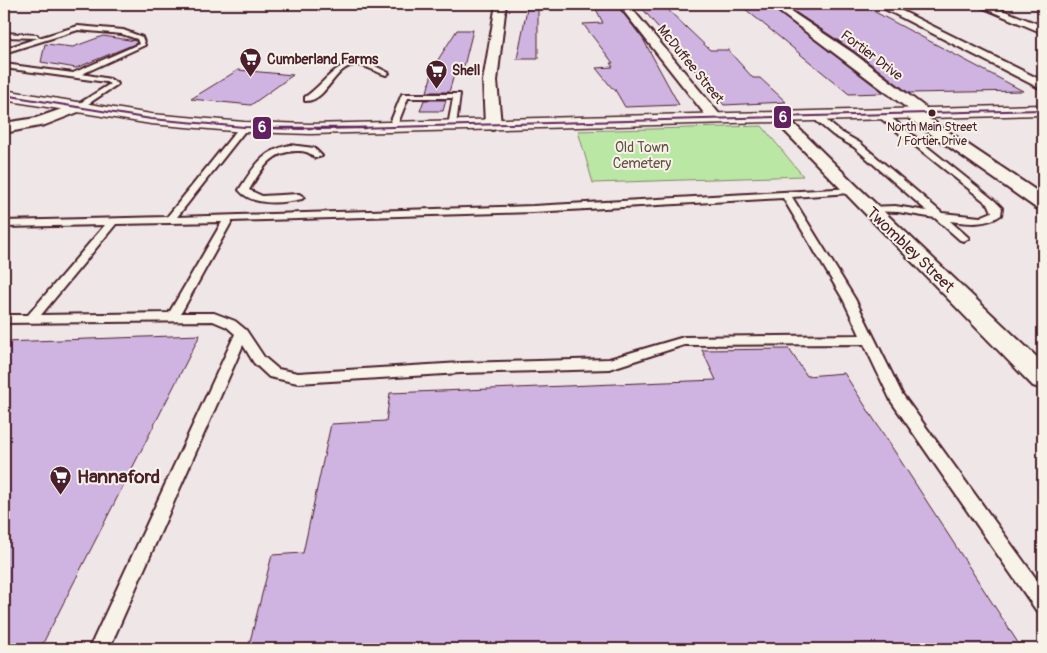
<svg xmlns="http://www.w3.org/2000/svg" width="1047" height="653" font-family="Pangolin,sans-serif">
<rect width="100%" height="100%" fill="#efe6e7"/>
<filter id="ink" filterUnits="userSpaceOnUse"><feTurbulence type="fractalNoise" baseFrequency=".02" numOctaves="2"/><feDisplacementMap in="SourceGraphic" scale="10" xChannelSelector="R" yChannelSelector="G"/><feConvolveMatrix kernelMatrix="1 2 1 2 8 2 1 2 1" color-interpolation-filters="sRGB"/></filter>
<g filter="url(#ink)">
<path fill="#bbe7a4" stroke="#828368" d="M762,126L803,176L593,183L578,131Z"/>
<g fill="#cfb4e2" stroke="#4a1f2b">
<path d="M528,4H538V59H517Z"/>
<path d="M739,4H767L884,93L849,94Z"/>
<path d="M783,4H815L819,6L862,5L1023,91L909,93L854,51Z"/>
<path d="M664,6L710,50H728L753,78H760L786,102L724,105L641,7Z"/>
<path d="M619,8L643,39L679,105L625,107L614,88H612L596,68L613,67L610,63H613L583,24L603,23L596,9Z"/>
<path d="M457,30H473L463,70H458L457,75H454L449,92H427L434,66Z"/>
<path d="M103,36L136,41L137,43L76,68L41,62L45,44L73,47Z"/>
<path d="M238,70L293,75L251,105L191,99Z"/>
<path d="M424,100H446L443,111H420Z"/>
<path d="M200,335L40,649H4V342Z"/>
<path d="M789,349L807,376L844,373L1022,649H248L272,555L303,553L331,424L386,421L390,393L716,380L702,350Z"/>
</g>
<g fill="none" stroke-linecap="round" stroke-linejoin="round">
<defs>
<g id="lane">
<path d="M78,26L123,30L142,37L145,45L82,74L110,79L118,84L79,110L72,108L110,84L106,82L4,68V64L73,73L139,44L137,39L122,34L78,30L4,53V49L38,38L4,37V33L37,35L39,38Z"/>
<path d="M357,61L371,64L389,73L386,75C376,72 366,65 356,65C334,65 327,102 305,101V97C323,85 334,64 357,61Z"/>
<path d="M402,94H460L456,126L452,128L448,126L453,98H408L396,128L389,130L388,128Z"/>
<path d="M879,113H885L995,201L1002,208L1001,215C986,226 967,223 950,221L969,238L964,241L960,240L935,218L898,212L867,211V207L895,206L927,211L854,147L833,135L814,119V115H820L839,131L860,143L942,213L980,217L992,212L989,205L879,117Z"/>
<path d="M241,125L248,127L177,217L533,206L853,188V192L850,193L792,197L855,299L902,394L1043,588V612L1036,610L891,401L864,344L684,345L609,369L461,373L298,383L269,377L254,363L243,345L109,649H89L235,334L227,327L213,321L4,323V315H28L105,225L4,227V221L167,217ZM783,198L843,299L860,335L684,337L609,359L461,363L298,373L278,369L264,357L246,330L235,321L214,313H181L232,221L533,212ZM222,222L169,313L41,315L116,224Z"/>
<path d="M290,145L314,148L322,156L315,158C310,152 305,151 298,151C272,150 261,170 249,190L262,196L299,194L304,197L302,199C283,203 253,207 239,190C254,167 262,151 290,145Z"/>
</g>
<g id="street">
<path d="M496,4H506L497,81L501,125L493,130L485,125L483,81Z"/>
<path d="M618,4H628L721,116L724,119L721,122H711Z"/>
<path d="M769,4H780L853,53L930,111L933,114L928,118L1043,195V210L1036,208L908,118L905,115L911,111Z"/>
<path d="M875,4H888L1043,81V90Z"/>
<path d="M974,4H987L1043,26V33Z"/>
<path d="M76,104L81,105L83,108L81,111L45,125L4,133V123L36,118Z"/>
<path d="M780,113L785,115L857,186L1043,363V389L1033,386L775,121L772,118Z"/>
</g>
<path id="secondary" d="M4,90L151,114L244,122L310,124L1043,105V115L310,134L244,132L151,124L4,100Z"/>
</defs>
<use href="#lane" stroke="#4a1f2b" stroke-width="4"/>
<use href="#street" stroke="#4a1f2b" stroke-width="4"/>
<use href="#secondary" stroke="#4a1f2b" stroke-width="3"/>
<use href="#lane" fill="#f7f3e8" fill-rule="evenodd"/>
<use href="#street" fill="#f7f3e8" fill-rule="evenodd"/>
<use href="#secondary" fill="#f7f3e8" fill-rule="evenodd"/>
<defs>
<g id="bus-1-far1">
<path d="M4,95L151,119L244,127L304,129"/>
<path d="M317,129L1043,110"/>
</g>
<path id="bus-1" d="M263,128H365"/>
</defs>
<use href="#bus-1-far1" stroke="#f7f3e8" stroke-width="4"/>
<use href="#bus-1" stroke="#f7f3e8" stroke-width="5"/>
<use href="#bus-1-far1" stroke="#622060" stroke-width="2"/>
<use href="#bus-1" stroke="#622060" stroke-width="2.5"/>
</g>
</g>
<defs>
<symbol id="supermarket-pin" viewBox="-11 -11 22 30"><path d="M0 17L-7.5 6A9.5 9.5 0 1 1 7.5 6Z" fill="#4a1f2b" stroke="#f7f3e8"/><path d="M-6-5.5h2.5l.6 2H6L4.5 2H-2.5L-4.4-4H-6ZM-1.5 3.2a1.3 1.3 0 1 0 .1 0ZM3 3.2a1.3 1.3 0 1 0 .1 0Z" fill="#fff"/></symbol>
</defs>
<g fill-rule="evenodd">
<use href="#supermarket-pin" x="238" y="46" width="25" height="34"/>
<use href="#supermarket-pin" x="424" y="58" width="25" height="34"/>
<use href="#supermarket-pin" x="48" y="464" width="25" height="34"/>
</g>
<circle fill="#4a1f2b" stroke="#f7f3e8" stroke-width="2" cx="932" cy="113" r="4.5"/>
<g text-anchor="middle" stroke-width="4" stroke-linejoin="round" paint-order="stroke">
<g font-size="12" fill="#4a1f2b" stroke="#f7f3e8">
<text x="932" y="131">North Main Street<tspan x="932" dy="14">/ Fortier Drive</tspan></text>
</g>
<g font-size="14" fill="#4a1f2b" stroke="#f7f3e8">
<text transform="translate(872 55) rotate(37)" y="5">Fortier Drive</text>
<text transform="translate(691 64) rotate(51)" y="5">McDuffee Street</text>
</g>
<g font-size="14" font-weight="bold" fill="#4a1f2b" stroke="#f7f3e8" text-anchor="start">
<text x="267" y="64">Cumberland Farms</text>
<text x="452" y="75">Shell</text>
</g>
<g font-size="14" fill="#665149" stroke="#f7f3e8">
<text x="642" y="152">Old Town<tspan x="642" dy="16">Cemetery</tspan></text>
</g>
<g font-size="16" fill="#4a1f2b" stroke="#f7f3e8">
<text transform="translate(911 249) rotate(44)" y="6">Twombley Street</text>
</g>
<g font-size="19" font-weight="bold" fill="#4a1f2b" stroke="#f7f3e8" text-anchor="start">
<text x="77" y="483">Hannaford</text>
</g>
</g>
<g stroke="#f7f3e8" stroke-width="2">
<rect x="773" y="105" width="19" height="24" rx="5" fill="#622060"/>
<rect x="252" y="116" width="20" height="24" rx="5" fill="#622060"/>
</g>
<g font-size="14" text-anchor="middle" font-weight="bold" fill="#fff">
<text x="783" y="122">6</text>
<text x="262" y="132">6</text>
</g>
<rect width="1047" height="653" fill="none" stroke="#f7f3e8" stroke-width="20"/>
<rect x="10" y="10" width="1027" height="633" fill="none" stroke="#4a1f2b" stroke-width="2" filter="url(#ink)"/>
</svg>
